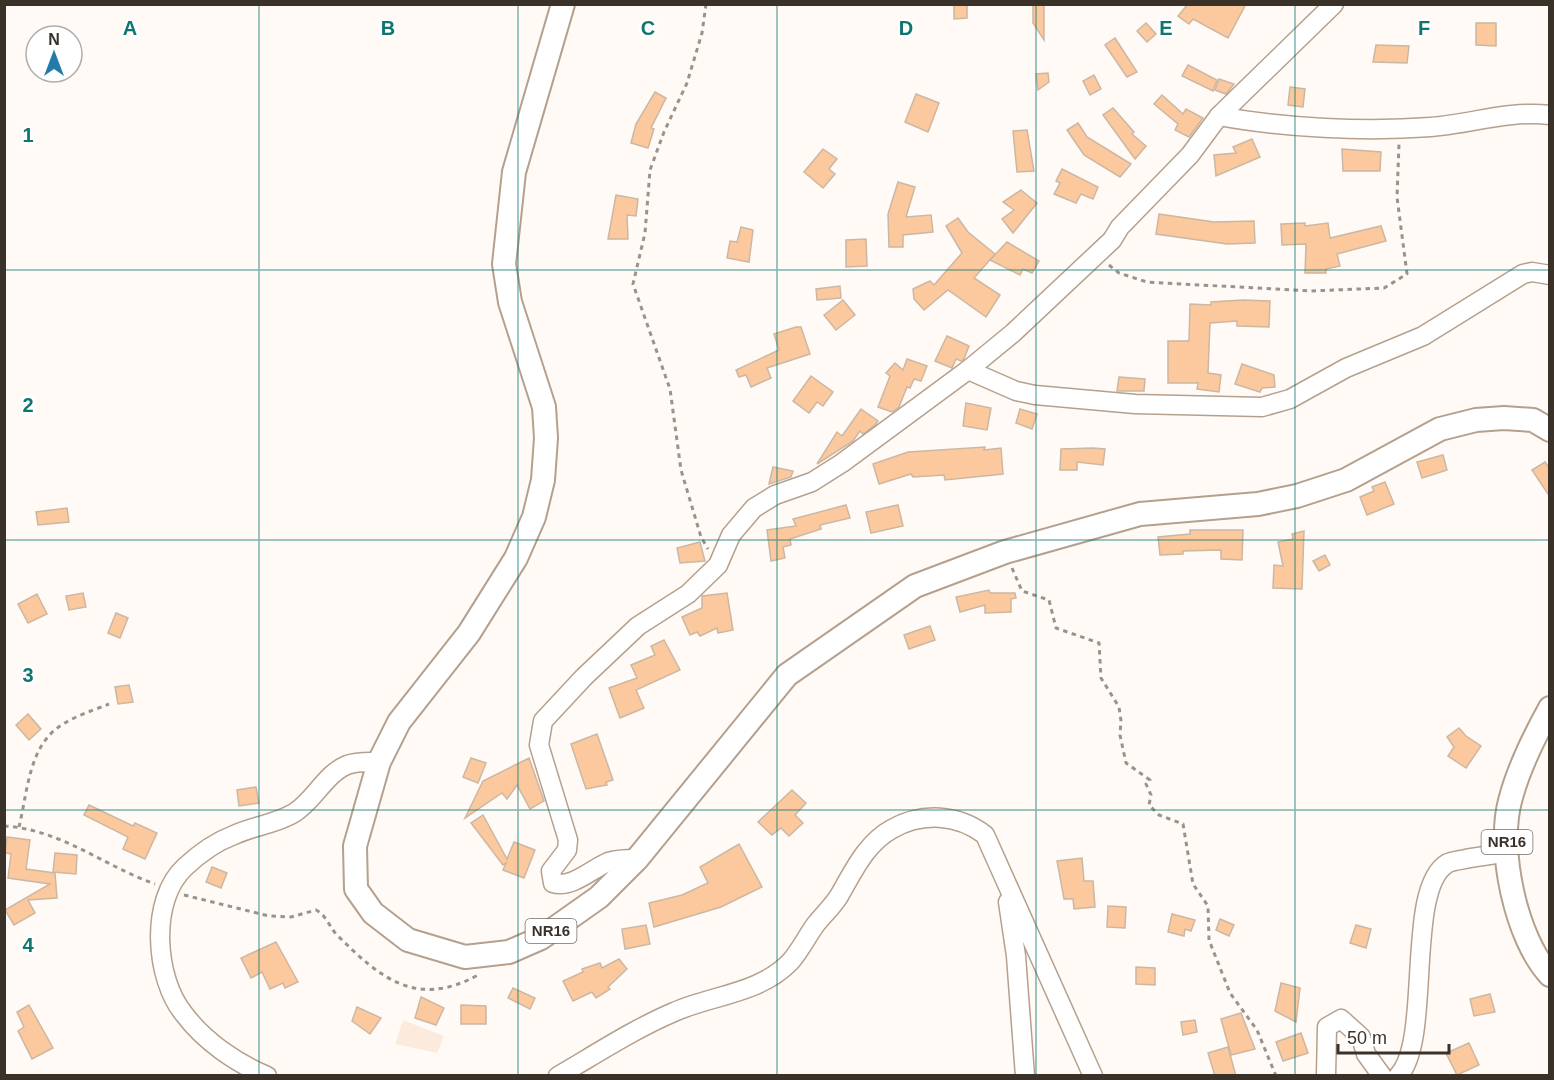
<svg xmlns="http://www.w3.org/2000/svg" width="1554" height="1080" font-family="Arial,sans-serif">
<rect width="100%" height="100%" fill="#fffaf6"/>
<path fill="#fcebdc" d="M403,1020L444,1036L437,1053L395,1044Z"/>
<g fill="#fbc99d" stroke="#ccb7a3" stroke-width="1.5">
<path d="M954,4H967V18L954,19Z"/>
<path d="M1033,4H1044V40L1033,23Z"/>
<path d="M1188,4H1246L1228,38L1193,19L1189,24L1178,16Z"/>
<path d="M1146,23L1156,34L1147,42L1137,31Z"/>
<path d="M1476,23H1496V46L1476,45Z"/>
<path d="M1115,38L1137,72L1127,77L1105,45Z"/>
<path d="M1376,45L1409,46L1407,63L1373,62Z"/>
<path d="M1188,65L1217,80L1213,91L1182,76Z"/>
<path d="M1048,73L1049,82L1038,90L1036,74Z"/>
<path d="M1094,75L1101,89L1090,95L1083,81Z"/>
<path d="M1219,79L1234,84L1226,94L1215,90Z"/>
<path d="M1290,87L1305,89L1303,107L1288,105Z"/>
<path d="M655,92L666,98L651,128L654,129L648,148L631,143L636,124Z"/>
<path d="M916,94L939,103L928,132L905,122Z"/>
<path d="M1162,95L1183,114L1186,109L1203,118L1189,137L1175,130L1178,124L1154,104Z"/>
<path d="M1113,108L1134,132L1132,134L1146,146L1135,159L1103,115Z"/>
<path d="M1078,123L1087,137L1131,164L1120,177L1084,155L1067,130Z"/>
<path d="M1027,130L1034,171L1017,172L1013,131Z"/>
<path d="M1252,139L1260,157L1216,176L1214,155L1236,153L1233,147Z"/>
<path d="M823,149L837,159L829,169L835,174L823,188L804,172Z"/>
<path d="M1342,149L1381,152L1380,171H1343Z"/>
<path d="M1062,169L1098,187L1093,199L1081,194L1076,203L1054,194L1060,183L1056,181Z"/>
<path d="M898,182L915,187L906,217L931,215L933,232L903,235V247H889L888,214Z"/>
<path d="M1021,190L1037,203L1013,233L1002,219L1014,210L1003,202Z"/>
<path d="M616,195L638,199L636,216L627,215L628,239H608Z"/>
<path d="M1159,214L1214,222L1254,221L1255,243L1227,244L1156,234Z"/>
<path d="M958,218L968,232L995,254L974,278L1000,295L986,317L948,290L924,310L914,299L913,289L930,281L934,285L962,253L946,226Z"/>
<path d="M1305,223V226L1328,223L1330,238L1381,226L1386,241L1337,254L1340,266L1326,269V273H1305L1306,244L1282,245L1281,224Z"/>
<path d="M741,227L753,230L749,262L727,258L730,241L737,242Z"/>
<path d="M866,239L867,266L846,267V240Z"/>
<path d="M1007,242L1039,261L1032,273L1023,269L1020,275L990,260Z"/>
<path d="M840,286L841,298L817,300L816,289Z"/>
<path d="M843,300L855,315L836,330L824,315Z"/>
<path d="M1243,300L1270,301L1269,327L1237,326V321L1210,323L1208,373L1221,375L1219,392L1197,389L1198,383H1168V341H1189L1190,304L1211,305V302Z"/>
<path d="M796,327H801L810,354L767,368L771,378L751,387L746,375L739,377L736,370L779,350L774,334Z"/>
<path d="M947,336L969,346L964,359L961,361L956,359L952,368L935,361Z"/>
<path d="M907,359L927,366L921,381L914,379L910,388L907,387L899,407L892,412L878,407L890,376L886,373L895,363L903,370Z"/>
<path d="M1242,364L1274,375L1275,387L1262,388L1260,392L1235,384Z"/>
<path d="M811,376L833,392L823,406L817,402L809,413L793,401Z"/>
<path d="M1119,377L1145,379L1144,391H1117Z"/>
<path d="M966,403L991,408L987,430L963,426Z"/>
<path d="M861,409L878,421L875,425L863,434L860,431L853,441L817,464L837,432L842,436Z"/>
<path d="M1020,409L1037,414L1032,429L1016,423Z"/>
<path d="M985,447L984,450L1001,448L1003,474L945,480L944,475L913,477L911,474L879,484L873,464L908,452Z"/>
<path d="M1093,448L1105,449L1103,465L1077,462V470H1060L1061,449Z"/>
<path d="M1443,455L1447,470L1422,478L1417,462Z"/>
<path d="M1545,462L1550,469V497L1532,470Z"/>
<path d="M773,467L793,471L791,477L769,484Z"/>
<path d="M1385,482L1394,504L1367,515L1360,497L1374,491L1372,487Z"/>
<path d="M846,505L850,518L820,525L821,529L790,539L791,545L783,547L785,558L771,561L767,530L796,526L793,519Z"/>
<path d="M898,505L903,526L871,533L866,512Z"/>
<path d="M67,508L69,522L38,525L36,512Z"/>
<path d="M1190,530H1243L1242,560L1221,559V550L1183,551V554L1160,555L1158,537L1190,534Z"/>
<path d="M1304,531L1302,589L1273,588L1274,565L1283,566L1278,542L1293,539L1292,534Z"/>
<path d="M700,542L705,561L680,563L677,548Z"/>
<path d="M1325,555L1330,565L1319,571L1313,561Z"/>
<path d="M989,590L990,593H1015L1016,598L1011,599V612L985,613V605L960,612L956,597Z"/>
<path d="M83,593L86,607L69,610L66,596Z"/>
<path d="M727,593L733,630L718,633L717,628L700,636L697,632L690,635L682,617L702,608V596Z"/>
<path d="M37,594L47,614L28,623L18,604Z"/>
<path d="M116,613L128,618L120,638L108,633Z"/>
<path d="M930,626L935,640L909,649L904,635Z"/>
<path d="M664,640L680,670L636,690L644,708L620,718L609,688L637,678L631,665L655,655L651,646Z"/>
<path d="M129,685L133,702L118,704L115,687Z"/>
<path d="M28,714L41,729L29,740L16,725Z"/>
<path d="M1459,728L1466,736L1481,746L1466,768L1448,756L1454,747L1447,737Z"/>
<path d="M597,734L613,780L606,782L607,785L586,789L571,744Z"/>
<path d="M471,758L486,763L478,783L463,777Z"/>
<path d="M529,758L544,801L530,809L517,785L507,799L502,793L465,818L483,781Z"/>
<path d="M256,787L259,803L239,806L237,790Z"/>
<path d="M792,790L806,803L795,815L803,823L789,836L781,828L772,835L758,822Z"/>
<path d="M89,805L133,826L135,823L157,833L145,859L123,849L128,837L84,815Z"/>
<path d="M483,815L507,859L514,842L535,850L524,878L503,870L506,863L503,865L471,823Z"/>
<path d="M7,837L30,840L26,869L55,873L57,898L28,900L35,913L14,925L5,910L50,884L8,878L11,854L5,853Z"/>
<path d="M739,844L762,887L721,907L654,927L649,903L682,895L708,883L700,867Z"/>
<path d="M55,853L77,855L76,874L53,872Z"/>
<path d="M1082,858L1084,881H1093L1095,907L1074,909L1073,899H1064L1057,861Z"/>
<path d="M212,867L227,873L221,888L206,882Z"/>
<path d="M1108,906L1126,907L1125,928L1107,927Z"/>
<path d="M1172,914L1195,920L1191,931L1185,929L1184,936L1168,932Z"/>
<path d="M1220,919L1234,925L1229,936L1216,930Z"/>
<path d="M646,925L650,944L625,949L622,929Z"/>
<path d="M1356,925L1371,929L1366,948L1350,943Z"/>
<path d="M276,942L298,982L285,988L283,983L270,989L262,972L251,978L241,958Z"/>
<path d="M619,959L627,969L608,987L610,989L596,998L592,992L573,1001L563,981L583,972L582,969L600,963L602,968Z"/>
<path d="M1136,967L1155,968V985L1136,984Z"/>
<path d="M1281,983L1300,988L1296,1022L1275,1011Z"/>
<path d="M513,988L535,998L530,1009L508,998Z"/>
<path d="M1490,994L1495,1012L1474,1016L1470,999Z"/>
<path d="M421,997L444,1008L436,1025L415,1018Z"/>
<path d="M29,1005L53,1048L32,1059L18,1031L24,1027L17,1012Z"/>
<path d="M461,1005L486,1006V1024H461Z"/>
<path d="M357,1007L381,1018L370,1034L352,1021Z"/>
<path d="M1241,1013L1255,1049L1231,1055L1221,1019Z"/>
<path d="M1195,1020L1197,1032L1183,1035L1181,1022Z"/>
<path d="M1301,1033L1308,1053L1283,1061L1276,1042Z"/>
<path d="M1469,1043L1479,1065L1457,1075L1446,1053Z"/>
<path d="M1228,1047L1236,1076H1215L1208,1053Z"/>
</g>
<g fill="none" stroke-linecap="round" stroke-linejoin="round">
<defs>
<g id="minor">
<path d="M1219,116C1283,128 1365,132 1431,127C1471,124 1509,110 1550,115"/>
<path d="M968,370L1016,391L1035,395L1135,404L1262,407L1290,399L1346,368L1423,336L1523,274L1532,272L1550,275"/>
<path d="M637,859C628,859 617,859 608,862C592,869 571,889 553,883L551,871L567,850L568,840L539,745L543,721L584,677L638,626L688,594L718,565L731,535L754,508L775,495L812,482L842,463L968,370L1013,333L1112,240L1120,227L1190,155L1219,116L1334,4"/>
<path d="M1008,902L1016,956L1025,1076"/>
<path d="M267,1076C236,1063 204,1041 184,1014C155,979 149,900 185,867C200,853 215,842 234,835C253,826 276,824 294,813C314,801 325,774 347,765C357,761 369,762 379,762"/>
<path d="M558,1076C596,1054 634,1029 674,1012C712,995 759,994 790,962C800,951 807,936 816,924C823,915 833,906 839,896C853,872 866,843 892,829C922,812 958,814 985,835L1093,1076"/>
<path d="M1326,1076L1327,1027L1341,1019L1361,1037L1366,1054L1382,1076"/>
<path d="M1398,1076C1433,1041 1404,887 1448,863C1457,859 1494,855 1507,852"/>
</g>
<g id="major">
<path d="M563,4L514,172L504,264L510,302L544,407L546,438L543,480L534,517L516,558L469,633L399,722L379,762L355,846L356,889L373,913L408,940L465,957L509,952L541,938L599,897L637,859L787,675L915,586L1005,552L1140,514L1258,504L1297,496L1346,480L1440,429L1476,420L1504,418L1533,420L1550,430"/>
<path d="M1550,708C1534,737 1518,769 1510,801C1497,849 1516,939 1550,975"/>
</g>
</defs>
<use href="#minor" stroke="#b5a08d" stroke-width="21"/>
<use href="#major" stroke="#b5a08d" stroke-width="26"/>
<g stroke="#9a938d" stroke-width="3" stroke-dasharray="4.5 4.5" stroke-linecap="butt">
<path d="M706,4L702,33L687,83L664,132L650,170L645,233L633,284L670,389L681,470L701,537L708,549"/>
<path d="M1109,265L1119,273L1147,282L1310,291L1384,288L1407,274L1397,197L1399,144"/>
<path d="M1012,568L1022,591L1049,600L1056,628L1099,643L1101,678L1119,707L1121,721L1120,735L1126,763L1150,780L1146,784L1151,795L1149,805L1159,815L1183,824L1193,884L1208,906L1209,940L1230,993L1257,1030L1276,1076"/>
<path d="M4,826C60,829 104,866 155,884"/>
<path d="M19,827C26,799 28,761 47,738C61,720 89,712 109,704"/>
<path d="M184,895L269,916L291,917L316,910C326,915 329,926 336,934C380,978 416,1009 478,975"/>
</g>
<use href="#minor" stroke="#fff" stroke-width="18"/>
<use href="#major" stroke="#fff" stroke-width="22"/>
</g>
<path fill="none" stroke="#0f766e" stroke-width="1.5" stroke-opacity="0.55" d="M259,4V1076M518,4V1076M777,4V1076M1036,4V1076M1295,4V1076M4,270H1550M4,540H1550M4,810H1550"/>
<g text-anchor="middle" stroke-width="5" stroke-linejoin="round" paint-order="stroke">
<g fill="#fff" stroke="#756f69" stroke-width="1.5">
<rect x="1481.5" y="830" width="51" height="24" rx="4.5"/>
<rect x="525.5" y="919" width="51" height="24" rx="4.5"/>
</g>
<g font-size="15" font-weight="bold" fill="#3a3129">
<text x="1507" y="847">NR16</text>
<text x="551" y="936">NR16</text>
</g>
</g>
<g font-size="20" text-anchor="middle" font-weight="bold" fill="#0f766e" stroke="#fff" stroke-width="5" stroke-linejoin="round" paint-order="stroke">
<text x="130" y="35">A</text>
<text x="388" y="35">B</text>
<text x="648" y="35">C</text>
<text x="906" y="35">D</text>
<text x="1166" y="35">E</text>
<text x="1424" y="35">F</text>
<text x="28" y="142">1</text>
<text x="28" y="412">2</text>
<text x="28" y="682">3</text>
<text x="28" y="952">4</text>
</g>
<rect width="1554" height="1080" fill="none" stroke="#3a3129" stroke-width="12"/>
<g transform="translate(54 54)"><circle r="28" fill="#ffffff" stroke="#b0ada9" stroke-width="1.5"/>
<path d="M0-4.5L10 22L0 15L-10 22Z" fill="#227baa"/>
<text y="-9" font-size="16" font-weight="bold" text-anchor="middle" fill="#3a3129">N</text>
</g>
<path d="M1338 1044v9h111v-9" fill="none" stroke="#3a3129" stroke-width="3"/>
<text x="1347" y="1044" font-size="18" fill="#3a3129" stroke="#ffffff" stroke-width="4.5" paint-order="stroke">50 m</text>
</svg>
